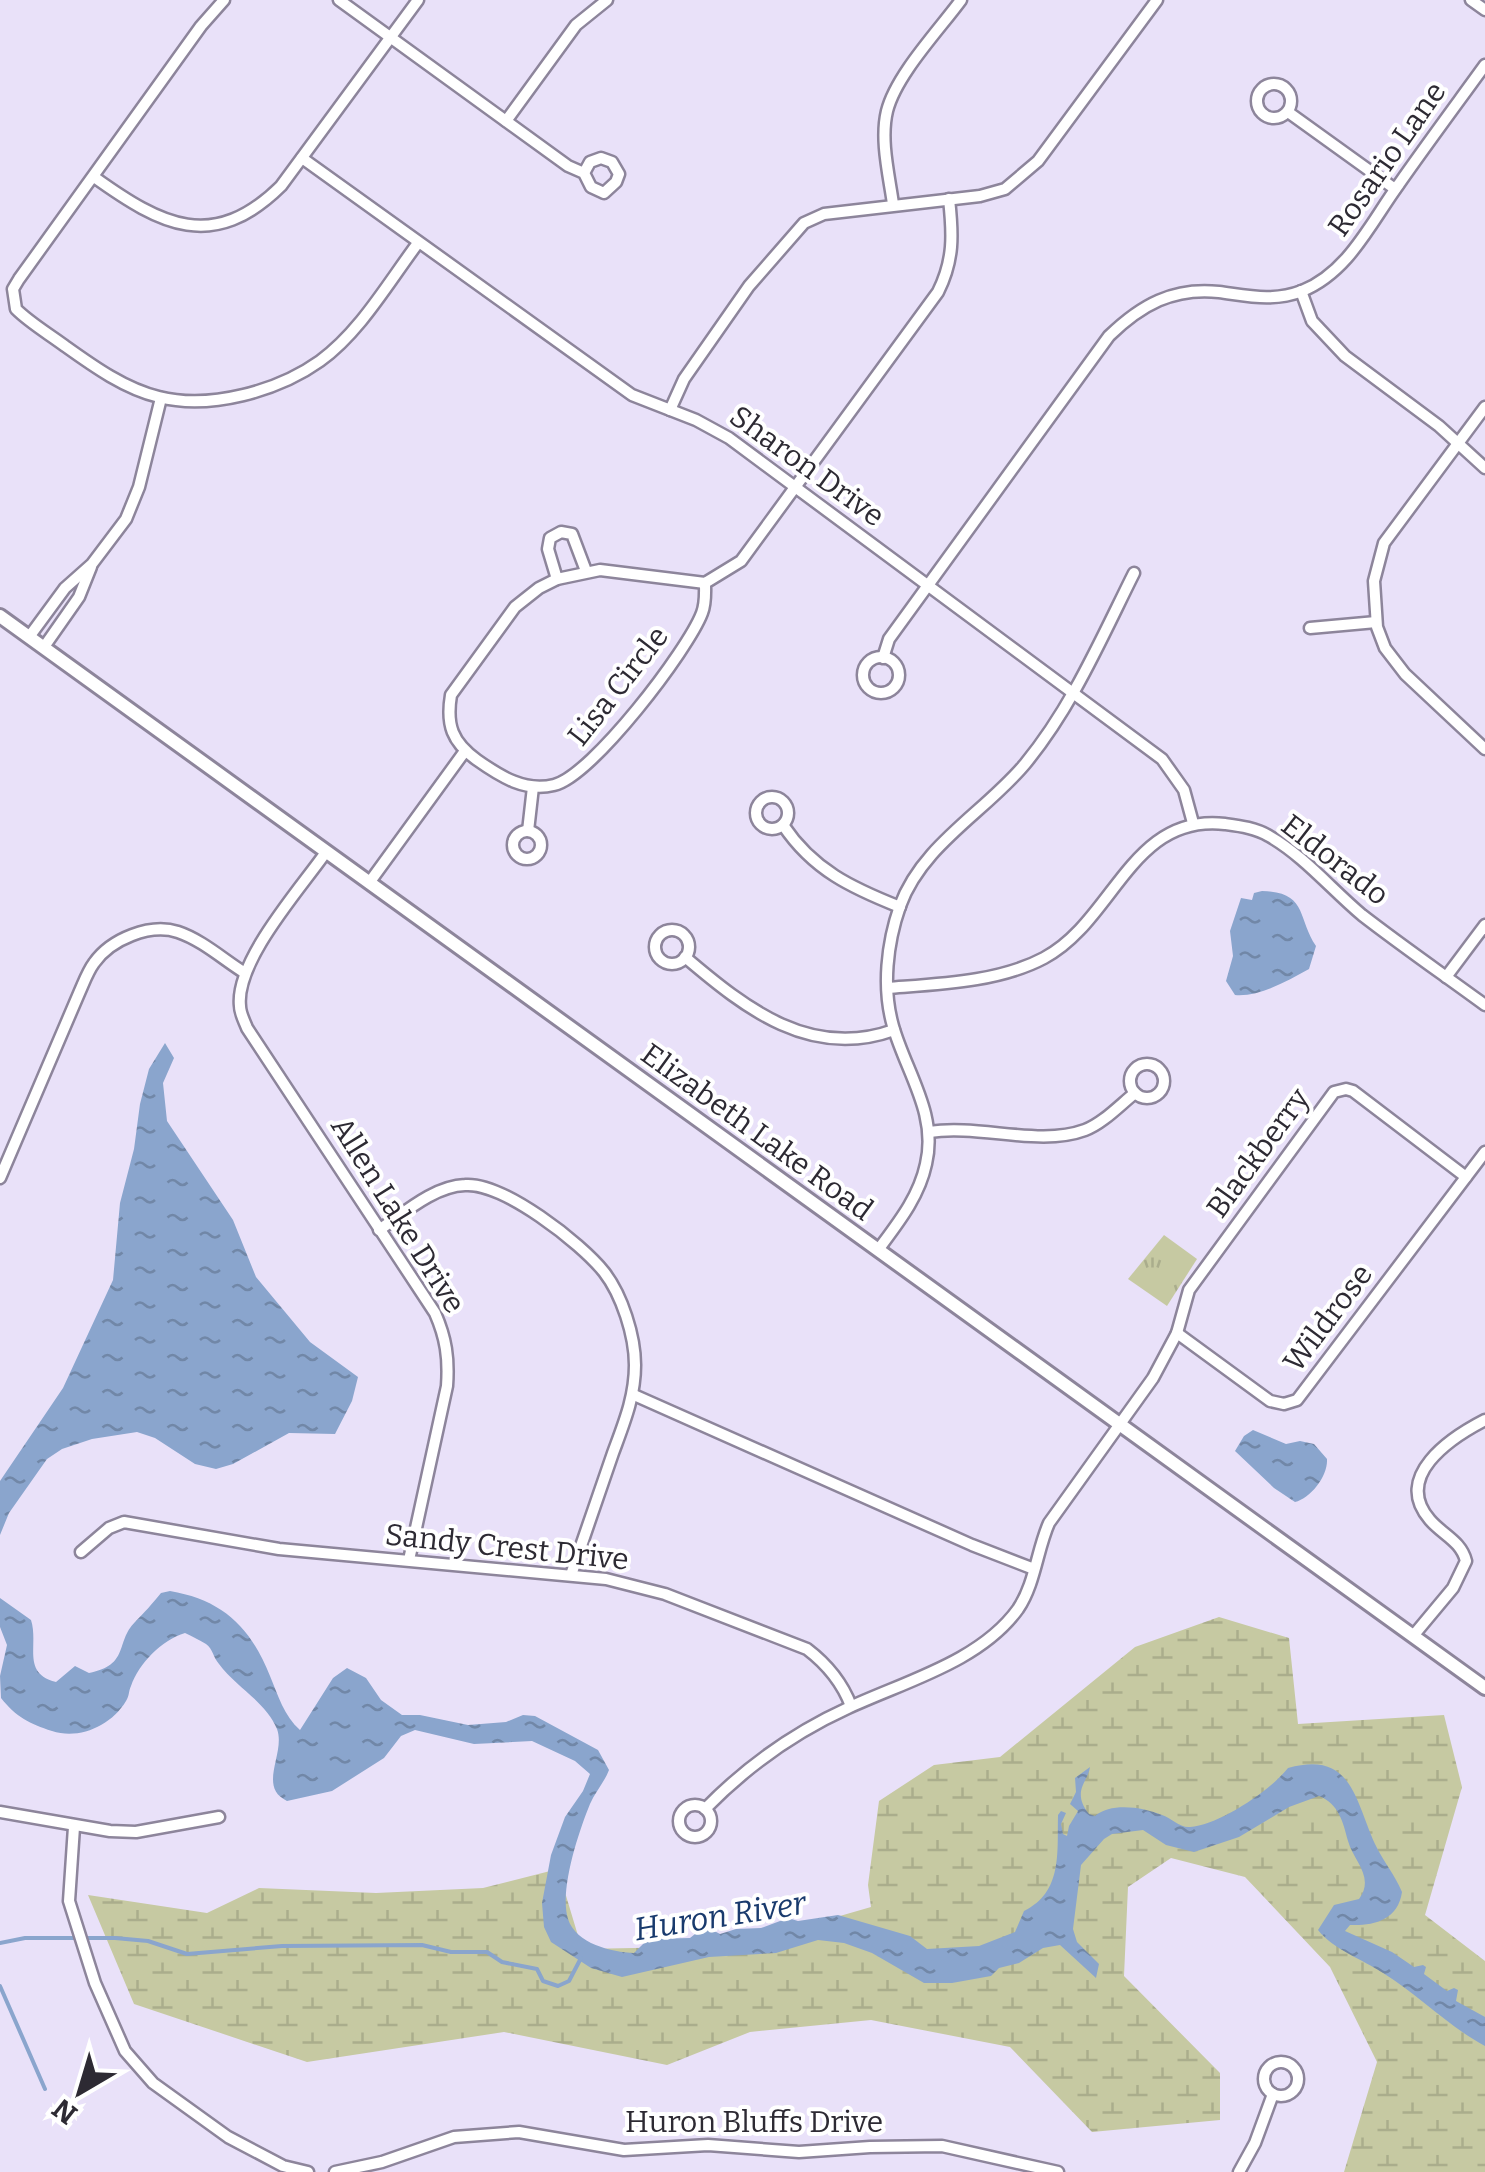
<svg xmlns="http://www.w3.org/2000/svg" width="1485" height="2172" font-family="Bitter,serif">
<defs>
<pattern id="grass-tufts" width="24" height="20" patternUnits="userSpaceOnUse" patternTransform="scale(2.5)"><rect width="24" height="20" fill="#c6c9a2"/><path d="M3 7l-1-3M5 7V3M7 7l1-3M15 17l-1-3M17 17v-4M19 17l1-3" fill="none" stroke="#aaad8c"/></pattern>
<pattern id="wetland-marsh" width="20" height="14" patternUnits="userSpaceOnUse" patternTransform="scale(2.5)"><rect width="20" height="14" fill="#c6c9a2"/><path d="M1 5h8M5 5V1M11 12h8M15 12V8" fill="none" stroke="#aaad8c"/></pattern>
<pattern id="water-ripples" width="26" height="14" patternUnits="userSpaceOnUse" patternTransform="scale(2.5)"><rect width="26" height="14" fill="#8aa5cd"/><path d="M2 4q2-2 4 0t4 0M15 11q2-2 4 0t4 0" fill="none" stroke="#7187a7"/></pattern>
</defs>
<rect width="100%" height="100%" fill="#e9e1f9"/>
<path fill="url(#grass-tufts)" d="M1164,1235L1197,1259L1167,1306L1128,1279Z"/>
<path fill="url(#wetland-marsh)" d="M1219,1617L1289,1638L1298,1724L1444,1715L1462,1787L1425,1915L1485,1961V2172H1344L1377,2062L1330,1967L1245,1877L1171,1858L1128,1887L1124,1976L1220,2073V2120L1092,2132L1010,2047L871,2020L750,2032L667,2065L504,2032L307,2062L134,2004L88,1895L207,1913L259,1888L376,1893L483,1888L558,1869L582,1949L736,1946L871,1907L868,1885L879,1801L934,1765L1000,1757L1135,1647Z"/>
<g fill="url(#water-ripples)">
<path d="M1262,891C1308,892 1297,918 1316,946L1309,969C1287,981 1260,997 1235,995L1226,981L1233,956L1230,931L1241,898L1252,900L1254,893Z"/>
<path d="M165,1043L174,1058L163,1083L167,1121L233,1220L256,1277L310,1342L358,1377L352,1401L335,1434L289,1433L233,1464L216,1469L195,1464L155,1438L137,1432L92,1439L62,1449L47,1459L9,1513L0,1535V1481L63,1388L113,1280L120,1203L134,1149L140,1104L149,1069Z"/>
<path d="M1253,1430L1286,1444L1300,1441L1314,1444L1327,1459C1328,1476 1311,1498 1295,1502L1274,1488L1235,1451L1244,1436Z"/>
<path d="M170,1591C222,1600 250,1626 270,1676C278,1695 284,1716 300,1730L333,1678L347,1668L366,1678L381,1700L402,1715H420L468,1725L506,1722L523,1715L535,1716L598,1750L609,1770C604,1783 595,1792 590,1804C579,1831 559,1890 568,1919C576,1944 612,1952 634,1953L648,1939L690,1938L705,1926L720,1934L736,1929L761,1928L788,1918L798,1921L838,1915L910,1936L927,1949L979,1946L1015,1932L1024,1911C1063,1892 1057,1852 1058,1815L1061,1811L1066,1813L1061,1824L1063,1834L1067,1836L1069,1826L1078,1811L1070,1804L1076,1792L1075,1778L1090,1767C1088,1782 1071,1791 1089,1814L1095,1816C1111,1802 1143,1807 1162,1815C1171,1818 1180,1828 1190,1827C1219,1825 1271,1790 1288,1768C1352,1750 1355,1800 1375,1844C1383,1861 1395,1875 1402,1892C1398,1921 1372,1926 1350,1925L1345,1931L1392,1952L1414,1967L1423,1965L1426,1967L1424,1974L1447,1991L1454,1988L1458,1990L1456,2001L1485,2017V2046C1449,2027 1419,1995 1383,1973C1362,1959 1334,1950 1318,1930L1334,1905L1359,1899C1375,1877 1354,1862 1348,1841C1343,1822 1339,1804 1319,1796L1289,1807L1239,1837L1194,1852L1166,1845L1143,1830L1112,1834L1104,1839L1081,1865L1073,1929L1077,1942L1099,1964L1096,1978L1060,1945L1043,1948L1019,1963L999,1968L991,1976L952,1983H924L872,1953L844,1943L818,1940L776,1953L709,1957L622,1977L591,1968L551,1942L544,1927L542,1903L551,1855L565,1817L583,1791L590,1774L575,1761L532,1741L474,1744L415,1730L401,1736L384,1758L332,1791L287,1801C257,1787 286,1753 277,1729C266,1702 236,1687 219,1664C213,1657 213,1649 206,1644C199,1640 192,1636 185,1633C162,1640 139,1663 131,1686C128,1693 130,1694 126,1701C111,1726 79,1740 52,1731C30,1724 16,1717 1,1698L0,1676L7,1645L0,1627V1598L31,1620C39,1645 21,1673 56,1682L75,1666L89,1673C130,1665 115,1642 135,1622C145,1612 152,1604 161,1593Z"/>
</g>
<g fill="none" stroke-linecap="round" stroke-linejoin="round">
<g stroke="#8aa5cd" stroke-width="4">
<path d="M0,1943L25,1938H115L148,1941L187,1954L282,1946L422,1945L451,1952H487L502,1962L537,1969L543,1981L558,1986L569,1981L581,1958"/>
<path d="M0,1986L45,2089"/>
</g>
<defs>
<g id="minor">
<path d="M224,0L201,26L19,279L13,289L16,309C30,323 49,334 65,346C93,366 125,389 159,397C210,410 278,391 320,361C360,332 388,283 418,243"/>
<path d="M339,0L568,166L584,173L591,187L604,193L616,182L619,174L612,162L601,158L590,162L584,173"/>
<path d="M1471,0L1485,10"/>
<circle cx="1274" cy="101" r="17"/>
<path d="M1288,112L1395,189"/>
<path d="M506,121L576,25L607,0"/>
<path d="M302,158L632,395L696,420L729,438L1162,759L1184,790L1193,823"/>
<path d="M94,177C161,225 213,253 281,186L418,0"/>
<path d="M893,204C889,175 880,140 887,111C896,75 939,30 961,0"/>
<path d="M1301,291L1312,321L1345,356L1439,426L1485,468"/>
<path d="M1485,407L1384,543L1374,581L1377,627L1385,648L1405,674L1485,749"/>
<path d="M670,410L684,379L749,286L804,223L824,214L980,196L1005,189L1038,161L1157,0"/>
<path d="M557,579L548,549L550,538L561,532L572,534L586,571"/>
<path d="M705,583C705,593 706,603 702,613C688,650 592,776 554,785C525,792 501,777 477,760C452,742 446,725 451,695L515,607L539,588L557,579L600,570L705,583L741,561L938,292C954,260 953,235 949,199"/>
<path d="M1310,628L1376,622"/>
<path d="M29,637L65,588L92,564L126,519L139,487L161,398"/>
<path d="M44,647L79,597L91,567"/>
<circle cx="881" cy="675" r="18"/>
<path d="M883,658L889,639L1109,336C1141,305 1173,287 1219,292C1249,296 1273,302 1302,291C1349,272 1371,222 1399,184C1427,144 1456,105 1485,65"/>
<circle cx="772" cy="813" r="16"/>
<path d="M783,825C813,870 852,888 900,907"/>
<path d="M528,831L533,787"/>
<circle cx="527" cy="845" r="14"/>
<path d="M326,852C301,888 235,961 240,1006C240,1014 245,1022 247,1028L435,1313C446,1338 449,1358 447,1386L409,1560"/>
<path d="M369,883L465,751"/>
<circle cx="672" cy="947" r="17"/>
<path d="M685,957C746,1009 811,1060 894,1030"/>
<path d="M1446,977L1485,925"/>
<path d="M888,988C939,984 999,982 1044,958C1114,921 1131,813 1225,824C1240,826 1256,828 1269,836C1304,856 1331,889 1362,915C1402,946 1444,975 1485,1005"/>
<circle cx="1147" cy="1081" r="17"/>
<path d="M929,1132C980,1124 1039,1147 1085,1130C1102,1124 1120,1105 1135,1093"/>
<path d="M0,1178L80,991C84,982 88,971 94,963C111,939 150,923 178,932C202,940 224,960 245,973"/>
<path d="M379,1230C404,1213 434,1186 465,1185C503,1182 581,1243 604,1272C622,1295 635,1336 635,1365C635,1397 624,1423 613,1453C599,1493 585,1534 571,1575"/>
<path d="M878,1250C898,1223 919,1197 926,1164C938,1114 906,1072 893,1026C882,988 887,943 900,906C922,845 985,812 1025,764C1072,707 1101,639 1134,573"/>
<path d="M1177,1333L1270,1401L1284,1404L1297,1400L1485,1152"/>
<path d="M634,1395L972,1545L1034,1569"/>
<path d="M81,1552L109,1528L124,1522L279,1549L606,1579L665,1594L807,1649C828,1665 842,1682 851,1706"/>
<path d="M1413,1636L1453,1588L1466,1561C1461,1541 1443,1535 1430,1520C1392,1477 1450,1438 1485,1420"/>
<circle cx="695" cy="1821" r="16"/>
<path d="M705,1809C747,1766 793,1733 848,1708C903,1682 980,1662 1018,1609C1035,1584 1037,1550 1049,1523L1153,1378L1177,1333L1189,1290L1334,1092L1346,1089L1353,1091L1466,1177"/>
<path d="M0,1812L110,1831L136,1832L219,1817"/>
<path d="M74,1827L69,1901L95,1983L125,2051L153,2083L228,2137L283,2166L308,2172"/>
<circle cx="1281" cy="2079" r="17"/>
<path d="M335,2172L382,2162L454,2137L519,2132L624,2150L708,2145L799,2152L870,2147L942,2146L1058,2172"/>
<path d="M1239,2172L1255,2143L1273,2094"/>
</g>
<path id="tertiary" d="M0,616L1485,1688"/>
</defs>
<use href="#minor" stroke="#8d859b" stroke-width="15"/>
<use href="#tertiary" stroke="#8d859b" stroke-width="18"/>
<use href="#minor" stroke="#fff" stroke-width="10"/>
<use href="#tertiary" stroke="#fff" stroke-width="12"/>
</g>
<g text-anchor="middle" stroke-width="8" stroke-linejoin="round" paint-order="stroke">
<g font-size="30" fill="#2d2a33" stroke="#fff">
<text transform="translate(1387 159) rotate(-55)" y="10">Rosario Lane</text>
<text transform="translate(807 466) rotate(36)" y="10">Sharon Drive</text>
<text transform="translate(618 686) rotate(-52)" y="10">Lisa Circle</text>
<text transform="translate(1335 860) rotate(38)" y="10">Eldorado</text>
<text transform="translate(757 1132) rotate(36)" y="10">Elizabeth Lake Road</text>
<text transform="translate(1258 1153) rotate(-54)" y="10">Blackberry</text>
<text transform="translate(398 1215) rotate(58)" y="10">Allen Lake Drive</text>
<text transform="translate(1328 1318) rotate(-53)" y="10">Wildrose</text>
<text transform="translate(507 1547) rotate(6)" y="10">Sandy Crest Drive</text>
<text x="754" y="2132">Huron Bluffs Drive</text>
</g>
<g font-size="32" font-style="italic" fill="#193a6d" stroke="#fff">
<text transform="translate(720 1916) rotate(-9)" y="11">Huron River</text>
</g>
</g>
<g transform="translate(80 2092) rotate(218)" stroke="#ffffff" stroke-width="8" paint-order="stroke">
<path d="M0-8L18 38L0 25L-18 38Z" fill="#2d2a33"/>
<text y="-15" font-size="28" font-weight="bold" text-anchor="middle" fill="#2d2a33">N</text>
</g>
</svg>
